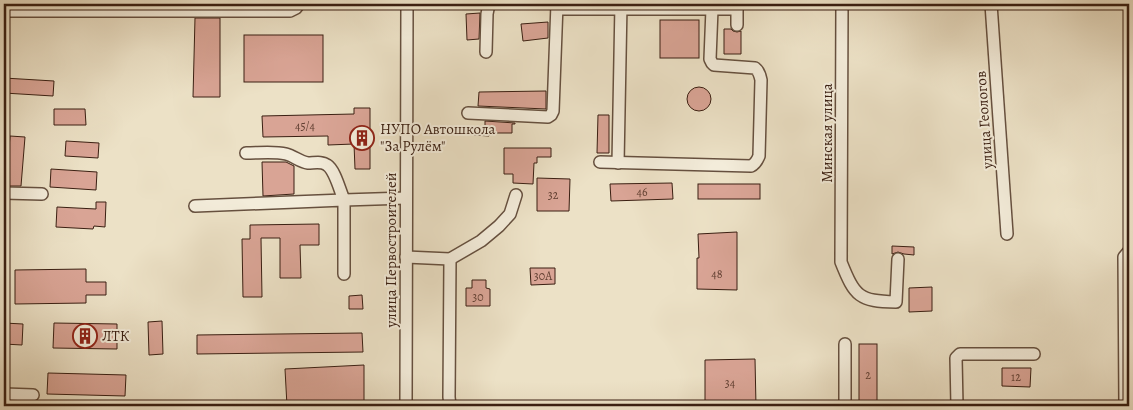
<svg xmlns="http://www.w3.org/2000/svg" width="1133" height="410" font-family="Alegreya,serif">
<rect width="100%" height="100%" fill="#ece1c6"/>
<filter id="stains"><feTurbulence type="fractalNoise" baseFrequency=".004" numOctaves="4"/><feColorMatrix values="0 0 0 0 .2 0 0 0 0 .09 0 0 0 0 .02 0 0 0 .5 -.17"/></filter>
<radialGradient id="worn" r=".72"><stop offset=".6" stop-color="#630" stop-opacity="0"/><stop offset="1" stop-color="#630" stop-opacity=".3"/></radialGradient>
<g fill="#d9a495" stroke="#3a1f12">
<path d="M480,13L479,39L467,40L466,14Z"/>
<path d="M195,18H220V97H193Z"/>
<rect x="660" y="20" width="39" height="38"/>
<path d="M548,22V38L523,41L521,24Z"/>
<path d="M724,29H731L733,31L737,32L741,31V54H724Z"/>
<rect x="244" y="35" width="79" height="47"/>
<path d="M4,78L54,81L53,96L4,93Z"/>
<circle cx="699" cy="99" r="12"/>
<path d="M546,91V109L478,106L479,92Z"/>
<path d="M354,108H370V169H355L354,144L328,145V136L263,137L262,116L354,114Z"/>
<path d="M54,109H85L86,125H54Z"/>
<path d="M598,115H609V153H597Z"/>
<path d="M485,121L515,123V124H512V133H489V136L474,135L475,127L485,128Z"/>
<path d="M10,136L25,137L21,186H6Z"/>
<path d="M66,141L99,143L98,158L65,156Z"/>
<path d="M504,148H551V157H537V163H534L533,184L513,183V174H504Z"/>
<path d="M262,162H286L294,166V194L263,196Z"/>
<path d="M51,169L97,172L96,190L50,187Z"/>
<path d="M537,178L570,179L569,211H537Z"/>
<path d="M672,183L673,199L611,201L610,184Z"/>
<rect x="698" y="184" width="62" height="15"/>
<path d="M96,202H106L105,227L94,226L93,229L56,227L57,207L96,209Z"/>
<path d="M319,224V245H300L301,278H280V238H261L262,297H243L242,239H250V225Z"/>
<path d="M737,232V290L697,289V258H699L698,234Z"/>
<path d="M892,246L914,247V255L904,254L898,252L892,254Z"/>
<path d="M530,268H555V284L531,285Z"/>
<path d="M86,269V282H106V295H86V303L15,304V270Z"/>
<path d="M472,280H486V288L490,289V306H466V288H472Z"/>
<path d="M932,287V311L909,312V288Z"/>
<path d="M362,295L363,309H349V296Z"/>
<path d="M162,321L163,354L149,355L148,322Z"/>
<path d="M4,323L23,324L22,345L4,344Z"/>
<path d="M54,323L117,324V349L53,348Z"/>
<path d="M362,333L363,352L197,354V335Z"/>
<rect x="859" y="344" width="18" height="62"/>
<path d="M755,359L756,406H705V360Z"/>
<path d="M364,365V406H287L285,369Z"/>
<path d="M1002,368H1031L1030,387L1002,386Z"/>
<path d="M48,373L126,375L125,396L47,394Z"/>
</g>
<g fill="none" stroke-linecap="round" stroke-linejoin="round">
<defs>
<g id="minor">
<path d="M737,4V25"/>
<path d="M842,4L841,262C855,297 859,301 896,302L898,259"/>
<path d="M991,4L1007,234"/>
<path d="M557,9H737"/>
<path d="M4,11H290L296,8L299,4"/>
<path d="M486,52L487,14L489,4"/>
<path d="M468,113L548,117L551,115L553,111L557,4"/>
<path d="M246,153C259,153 274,151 286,154C294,156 300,162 308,163C314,163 322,161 327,165C335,170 340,191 344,200L406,198"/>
<path d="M600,162L751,166C755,164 757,161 759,156L761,80C760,75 759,71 755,68L714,65L712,63L710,59L712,9"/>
<path d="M618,163L621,4"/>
<path d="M4,193L42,194"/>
<path d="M195,206L344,200V274"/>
<path d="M406,257L450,259L481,241L499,226L510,214L516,195"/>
<path d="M845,344V406"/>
<path d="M4,394L33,395"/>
<path d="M406,406L407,4"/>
<path d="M450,406L449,397L450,259"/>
<path d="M957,406L956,358L960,354H1034"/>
<path d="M1125,406L1124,257L1129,251"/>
</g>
</defs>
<use href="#minor" stroke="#66503f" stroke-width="14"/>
<path stroke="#3a1f12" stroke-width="1" stroke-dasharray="4 2.5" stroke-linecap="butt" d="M1128,234H1129"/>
<use href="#minor" stroke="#f3ecda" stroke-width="11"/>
</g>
<defs>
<symbol id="building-ring" viewBox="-11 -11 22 22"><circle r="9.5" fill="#f3ecda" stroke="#8f2418" stroke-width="1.5"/><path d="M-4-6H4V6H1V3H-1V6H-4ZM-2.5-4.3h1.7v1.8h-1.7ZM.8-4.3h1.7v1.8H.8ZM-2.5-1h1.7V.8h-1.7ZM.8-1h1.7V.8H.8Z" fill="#8f2418"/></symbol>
</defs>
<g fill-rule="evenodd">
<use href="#building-ring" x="348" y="124" width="28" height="28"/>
<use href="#building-ring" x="71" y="322" width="28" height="28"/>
</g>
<g text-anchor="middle" stroke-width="4" stroke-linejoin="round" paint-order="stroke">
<g font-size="12" fill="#624033">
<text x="305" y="130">45/4</text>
<text x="642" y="196">46</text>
<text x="553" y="199">32</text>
<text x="717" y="278">48</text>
<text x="543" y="280">30А</text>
<text x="478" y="301">30</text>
<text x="868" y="379">2</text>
<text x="1016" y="381">12</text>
<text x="730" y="387">34</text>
</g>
<g font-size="15" fill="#3a1f12" stroke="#f3ecda">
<text transform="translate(984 120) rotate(-94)" y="5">улица Геологов</text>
<text transform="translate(827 133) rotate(-90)" y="5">Минская улица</text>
<text transform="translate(391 250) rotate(-90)" y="5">улица Первостроителей</text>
</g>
<g font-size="15" fill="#3a1f12" stroke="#f3ecda" text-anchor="start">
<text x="380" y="134">НУПО Автошкола<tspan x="380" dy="17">"За Рулём"</tspan></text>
<text x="102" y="341">ЛТК</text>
</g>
</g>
<rect width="1133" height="410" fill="none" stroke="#ece1c6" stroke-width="20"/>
<rect x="5" y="5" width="1123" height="400" fill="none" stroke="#3a1f12" stroke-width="2.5"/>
<rect x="10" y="10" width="1113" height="390" fill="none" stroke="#3a1f12"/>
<rect width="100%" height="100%" filter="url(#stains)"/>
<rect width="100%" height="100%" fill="url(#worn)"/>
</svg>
